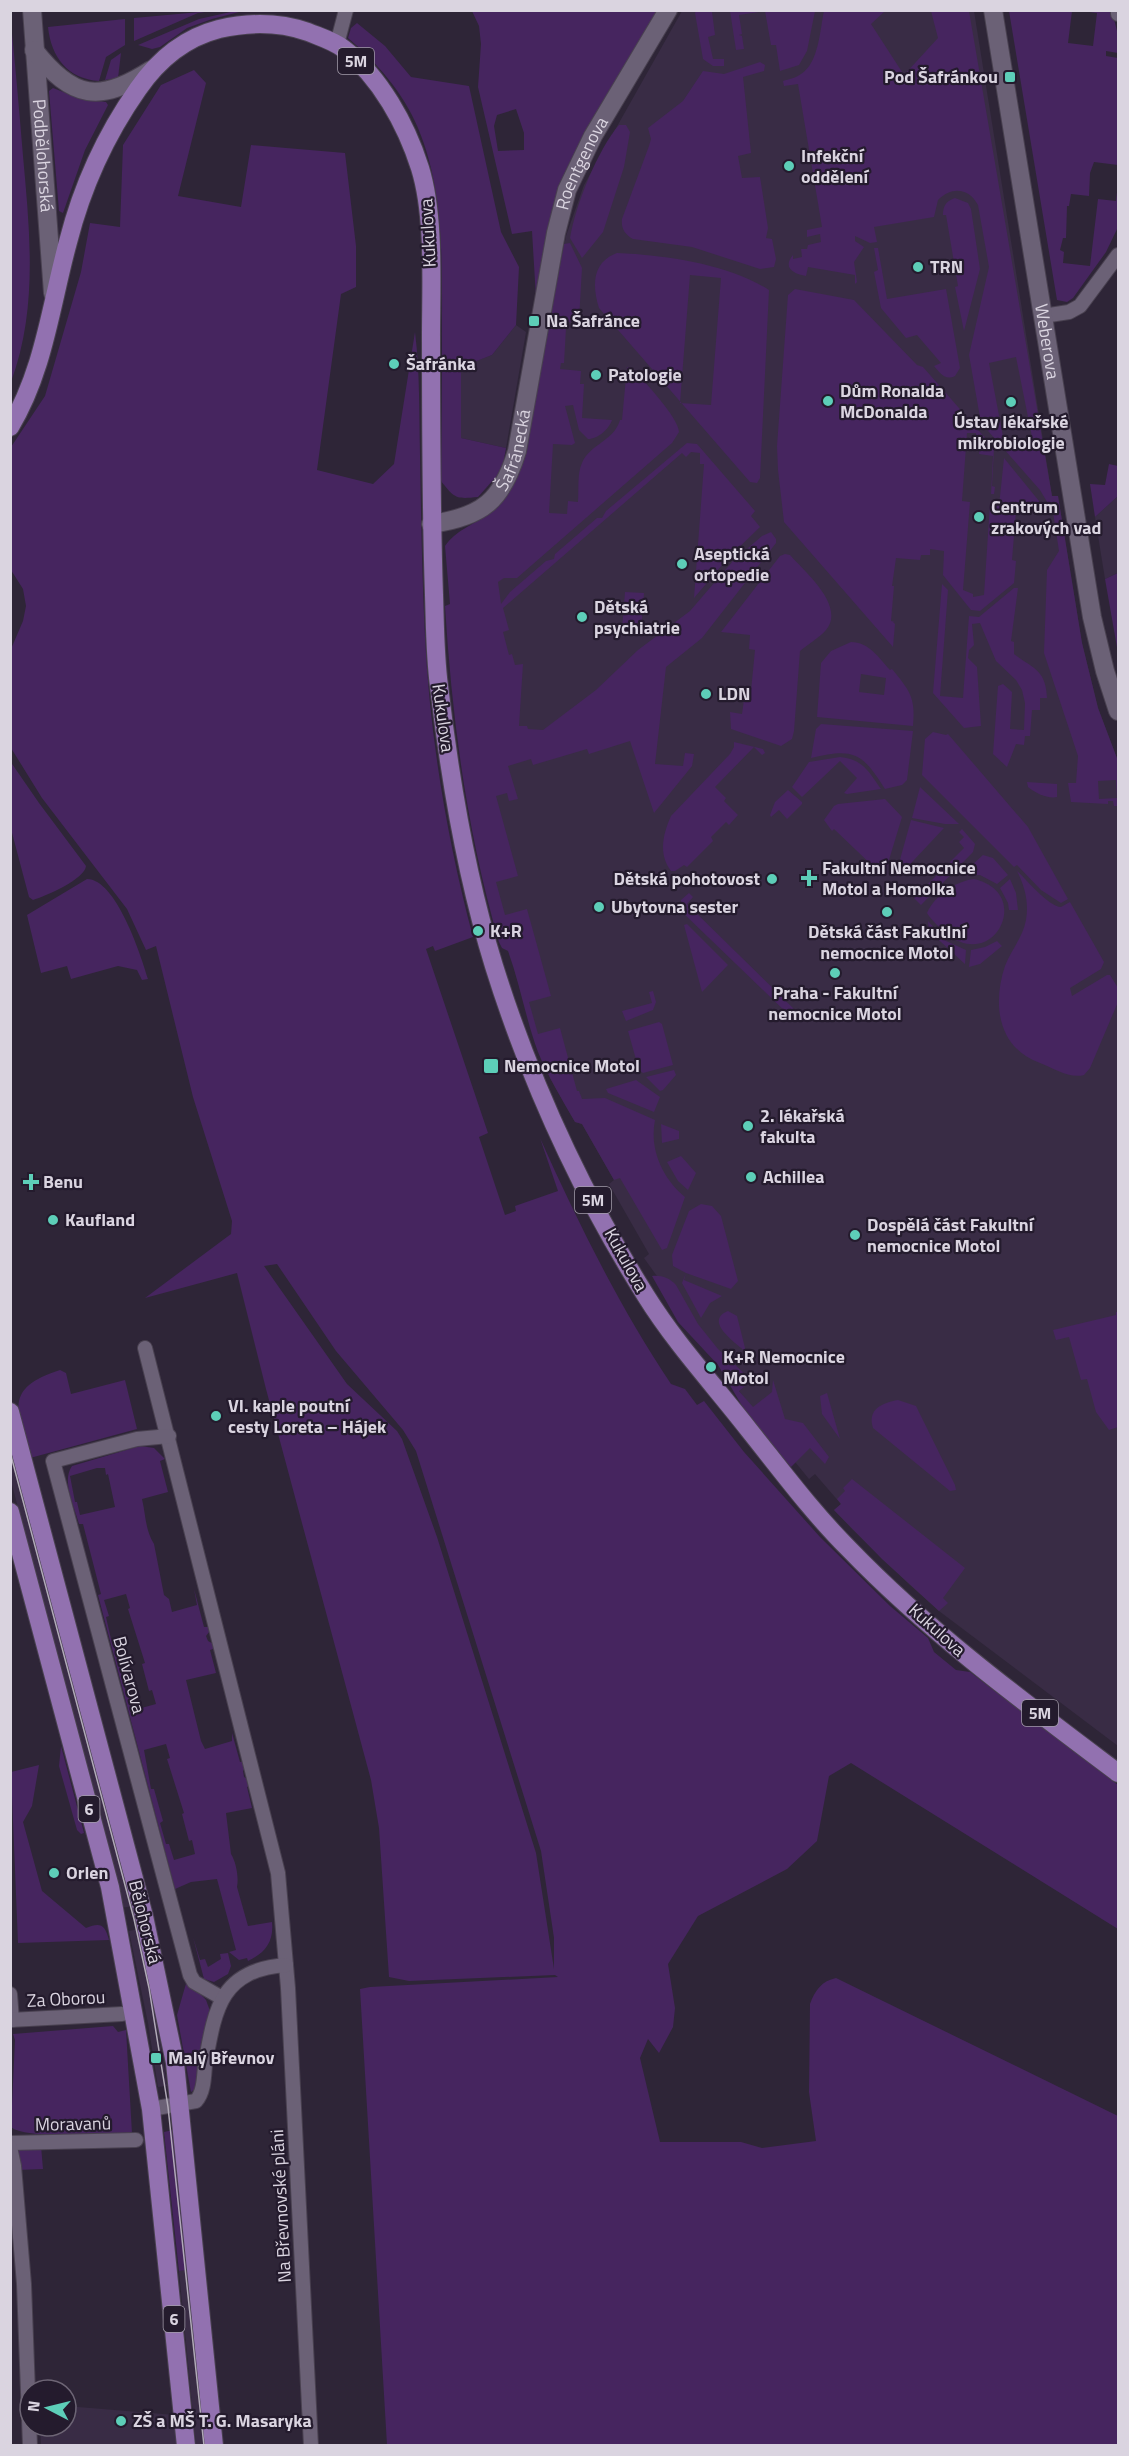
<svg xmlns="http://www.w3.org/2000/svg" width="1129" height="2456" font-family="'Titillium Web',sans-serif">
<rect width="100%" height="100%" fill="#2e2537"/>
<g fill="#392c45">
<path d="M682,11H974L1052,496H1058L1082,643L1098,708L1118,761V1746L939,1611L910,1585L853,1530L834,1510L841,1504L815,1474L809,1479L755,1413L644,1258L649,1254L609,1184L614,1180L582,1124L575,1122L550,1078L523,1000L490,881L480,778L476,521L486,515L507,493L517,478L523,462L566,236L584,185Z"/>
<path d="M516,325L526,332L506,448L461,438V366L492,355Z"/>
<path d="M1118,496V573L1105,579L1095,517Z"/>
<path d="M10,1444L133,1906L121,1908L115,1875L11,1481Z"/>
<path d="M139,1929L157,2021L167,2086L158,2087L148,2023L129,1931Z"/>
<path d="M188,2270L206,2445H196L179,2271Z"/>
<path d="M66,2406L175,2415L178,2445H41L40,2426H66Z"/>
</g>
<g fill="#46255f" fill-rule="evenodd">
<path d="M211,11L198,13L134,41V18Z"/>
<path d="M235,11H269L239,12L212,19L187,28L160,47L152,49L138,45L199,19Z"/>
<path d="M472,11H658L583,139L536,298L532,231L512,234L478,87L481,44L479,26ZM516,109L524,133V150L498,151L494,126L497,115Z"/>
<path d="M696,11H721L712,12L715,35L708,37L713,59H724V66H713L703,59L695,13Z"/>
<path d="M730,11H815L807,51L799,65L780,71L776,45H771L765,11L739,15L742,34L739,35L742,36L744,49L736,50Z"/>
<path d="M824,11H885L871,24L904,75L938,38L931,11H969L1052,496H1058L1082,643L1098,708L1118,761V806H1114L1113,801H1108V804L1071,802L1068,783H1076L1078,756L1044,653L1047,570L1059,551L1053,512L1040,490L981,423L969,355L989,267L978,205C969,188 952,186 938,200L934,217L874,227L877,242L870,243L855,236V241L864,247L854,262L857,282L855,284V275L808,267L806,276C794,274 782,268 793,255V259L802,257L801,249H807L808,245L821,242L820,234L807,237V230L822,227L798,84L784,86L783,81C789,79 796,78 801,74C819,63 820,29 824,11ZM1016,357L1033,442L1005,447L989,363ZM1116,780L1117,798L1099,799L1098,781Z"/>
<path d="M1009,11H1072L1068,43L1093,46L1097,13L1082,11H1112L1118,35V53L1106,51V56L1118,58V165L1094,162L1090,173L1089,196L1071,194L1069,206H1067L1066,238H1063L1060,250L1064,252L1063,263L1090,266L1098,199L1116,201L1118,184V227L1106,252L1073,298L1067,302L1057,300Z"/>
<path d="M10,14C15,61 19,108 23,156C30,233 38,309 11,382Z"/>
<path d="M125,19V45L106,57L99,81C68,79 51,57 48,27Z"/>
<path d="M357,23L385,46L411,77L469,86L501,232L519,267L516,325L492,355L461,367V438L506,448L502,470L478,497C456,499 455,499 441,481C442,429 442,377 442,326C442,259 444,190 418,128C403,92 377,63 348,38L351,28Z"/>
<path d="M121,53L118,78L105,80L111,60Z"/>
<path d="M760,62L765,65L764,71L743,77L751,153L738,156L742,178L760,177L768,228L766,238L772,239L776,259L774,267L760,269L692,247L633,239C625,234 621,229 622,219L649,146L651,139L648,128L683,101L703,71L724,74Z"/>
<path d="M194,70L206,83L178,196L241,207L251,145L345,153L356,246V287L341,294L317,470L373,484L394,464L415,332C420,373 419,413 420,455C421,515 422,576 425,637C430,738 447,839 473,937L435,951L433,946L426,949L488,1133L479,1137L505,1215L516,1211L515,1206L558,1191L540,1138C578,1223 619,1306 671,1384L685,1389L697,1405L704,1401L744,1452L820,1537L890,1606L928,1638L934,1652L956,1670L970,1672L1118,1785V1929L851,1763L829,1776L817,1841L787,1869L698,1916L668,1964L675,2008L673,2027L659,2053L648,2039L640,2058L660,2142H741L762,2148L816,2141L809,2092L810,2004C815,1990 822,1981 836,1978L1118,2116V2445H387L360,1989L370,1987L558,1977L555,1975L409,1981L389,1977L379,1828L371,1780L266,1389L237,1273L145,1298L231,1234L232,1221L193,1097L156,946L146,950L127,909L42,798L11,748V649L23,621L26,606L23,589L11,570V447L45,396L81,272L90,223L120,227L123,145L161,85ZM277,1264L336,1351L403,1430L416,1451L541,1851L554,1938V1969L536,1853L437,1537L402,1439L397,1431L347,1384L264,1266Z"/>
<path d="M53,88L81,99L106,102L108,105L85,150L63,213L59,211L49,91Z"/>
<path d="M619,125H626L630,132L624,167L603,232L582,258L570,238C575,206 598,149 619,125Z"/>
<path d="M955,198L968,203L971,209L980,269L964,331L955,287L958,286L946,215H943C943,206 946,201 955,198Z"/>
<path d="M570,243L582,268L579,320L564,323L566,328L564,363H561L560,369L581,371L580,384H584L582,418L612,420C609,429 598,439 588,439L579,430L573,405L565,406L575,443L572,445L553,444L549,513L567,514L568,501L578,502C579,490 577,473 582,463C590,444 614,441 620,420H622L627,367L632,368C643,380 679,418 679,432L672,443L517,578H504L498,582L501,604L510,592L546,561L554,559L555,554L597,518H602L606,511L687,443L697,444L755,511L751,516L760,527L728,558L694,598L704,464H700V453L691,452L686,457L682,453L503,608L509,630L503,632L509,655L512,654L515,665L523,664L519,726H527L528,729L543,730L596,690L638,650L690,611L733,561L762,536L771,532L776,539V543L702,638L666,667L655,764L683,766L685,753L694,754L692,766L654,813L630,741L589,754L587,749L533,765L531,759L508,766L518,799L509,801L507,793L496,796L518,876L496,882L505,915L527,909L551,996L529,1002L538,1034L560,1028L577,1091H579L582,1099L605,1098L655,1120C649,1150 663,1179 685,1197L667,1248L662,1250L620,1178L614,1180L582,1124L575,1122C562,1099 548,1077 538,1052C526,1020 520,984 508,951L502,948L499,942C467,832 452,720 445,606L450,604L445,546C456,530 472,526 486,515C505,501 517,480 524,458L564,244Z"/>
<path d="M874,248H878L887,299L946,289L960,368L955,376C945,381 940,373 934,366L941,363L917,335L906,338L881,308L874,272L878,270Z"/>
<path d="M617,253C664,255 729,264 769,290L760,478L757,483L750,482L599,308C592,286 592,262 617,253ZM690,275L721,278L711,405L680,403Z"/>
<path d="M795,289L854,300L917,365L923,367L994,448L992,486L995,487L994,494H991L993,456L979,454L981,438L976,437V433H967L962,501L970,502L963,590L973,594V597L984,595L990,504L999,506L1004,458L1039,501L1040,506L1027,507L1026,512L1016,511L1012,560L1016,561L1014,583L980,611L971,610L943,575L944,551L930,549V555H921L920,560L896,558L892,586H894L891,621L895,622H893L895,624L893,647L784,522L778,470L777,446L788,295Z"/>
<path d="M1109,464L1118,466V496L1095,517L1090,484L1105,485Z"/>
<path d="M785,554L790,555C805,572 846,606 826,630C819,638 808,644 800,651L794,731L792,739L781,746L731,729L730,712L742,714L744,700L750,701L755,650L749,649L750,635L721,632L780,556Z"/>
<path d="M1118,573V653L1105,579Z"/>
<path d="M942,584L948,590L940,696L963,698L969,616L979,617L1014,588H1018L1011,641L1014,642V654C1034,669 1046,670 1047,698H1040V710H1032L1030,736H1025L1024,745L1016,744L1007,767L993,754L998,686L1003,684L1012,692L1010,729L1024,730L1025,703L1022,690L1016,680L996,661L980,623L972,624L974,645L969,650L968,658L977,667L981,726L964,728L933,693Z"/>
<path d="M625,592L644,593L641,631L622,629Z"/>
<path d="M851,642C869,642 879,658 890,670L892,669C909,690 916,697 913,726L817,717L821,663L831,651ZM861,674L886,678L884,695L859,692Z"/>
<path d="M821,724L913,731L907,780L902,785L885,789C862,752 853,748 811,758L816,729Z"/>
<path d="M933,732L946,735L948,734L1028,827L1068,899L1061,903L1041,890L1017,865L1014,867L922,775L925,739Z"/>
<path d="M734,742L763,749L765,753L762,755L754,747L715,787L726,798L724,801L738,815L729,825L726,822L711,837L713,841L687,867L684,865L675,871H671C658,854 663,834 671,816L730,754L734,747Z"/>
<path d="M840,757C864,760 868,771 881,789L847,794L844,793L857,778L840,761L802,797L792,787L809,762Z"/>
<path d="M10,761L39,803L86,866C85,879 46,896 33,900L29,897L11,829Z"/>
<path d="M1027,782L1057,784V797C1048,799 1035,793 1028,787Z"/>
<path d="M920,787L959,824H945L912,818Z"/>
<path d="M788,790L802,802V804L787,819L779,810L771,817L770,815L775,802Z"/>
<path d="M885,799L902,817L885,873L878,871L834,829L832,831L824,820L834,806L838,804Z"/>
<path d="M911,820L944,828L898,877L896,874Z"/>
<path d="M962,829L975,844L973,852L921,905L914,898L964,848L959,842L964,837L959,832Z"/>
<path d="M983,855L993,858L1008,875L997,884L980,875L960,876Z"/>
<path d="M1017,871C1026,879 1049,907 1061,907C1063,906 1068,903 1070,902L1104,962L1101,969L1070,988L1072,996L1107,975H1110L1118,988V1002L1090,1068L1084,1075C1070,1079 1053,1068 1040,1063C998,1048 992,1005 1005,966C1011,950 1023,937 1026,920C1029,902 1025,887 1017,871Z"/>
<path d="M87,879C116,879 141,955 148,979L142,980L137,970L118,966L71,979L67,966L41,973L27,915Z"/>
<path d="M974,879C1034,893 994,972 947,934C940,928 932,921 927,913C934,896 956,881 974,879Z"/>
<path d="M1010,879L1016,893L1018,910H1009L1008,903L1000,888Z"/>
<path d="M689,893L693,897L687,904L794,1009L789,1015L680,910L681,900Z"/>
<path d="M928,921L946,941L966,950L965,964L929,931Z"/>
<path d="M687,924L728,965L702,992L684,925Z"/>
<path d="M997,941L1002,946L980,964L969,967L971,950L985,947Z"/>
<path d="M653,991L656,1002L653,1010L626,1021L622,1011L652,1003L649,992Z"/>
<path d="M659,1022L662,1024L673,1065L643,1073L639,1070L628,1031Z"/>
<path d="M674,1070L676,1075L663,1090L660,1091L646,1077Z"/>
<path d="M636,1080L660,1097L654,1112L608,1093L606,1089Z"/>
<path d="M661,1124L679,1131V1139L662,1143Z"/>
<path d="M681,1156L696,1173L688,1190L678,1181L667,1162Z"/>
<path d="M701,1204L712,1206L721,1216L738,1281L731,1289L686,1273L684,1280L722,1296L710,1303L701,1318L682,1283L676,1285L698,1324L718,1349L747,1376L750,1382L739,1391L753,1407L772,1392L773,1380L785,1419L803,1423L829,1457L825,1464L810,1448L791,1467L758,1433L718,1365L678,1322L652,1276C661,1275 670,1278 676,1285L682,1283L686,1273L673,1266L672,1255L689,1211Z"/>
<path d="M728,1311L737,1316L746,1352C736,1343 703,1321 728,1311Z"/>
<path d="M1116,1312H1118V1427L1109,1430L1096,1412L1087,1379L1081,1380L1069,1337L1056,1340L1053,1330L1116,1315Z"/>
<path d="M60,1370L66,1373L71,1394L125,1380L137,1429L30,1458C17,1411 3,1388 60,1370Z"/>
<path d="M827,1393L840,1439L822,1414L820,1396Z"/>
<path d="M898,1400L916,1406L955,1485L956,1490L950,1491L873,1428C867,1409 882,1403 898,1400Z"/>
<path d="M140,1446L154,1448L165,1459L160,1461L168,1492L142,1499C146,1516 145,1529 154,1544L164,1595L169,1599L172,1612L197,1605L194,1589L204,1627H213L206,1636L208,1641L219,1647L210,1650L216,1673L186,1680L201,1741L205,1749L232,1741V1733L240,1762L249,1760L243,1771L244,1777L255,1784L247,1787L252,1808L226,1813L231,1854C236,1862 239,1877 237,1887L248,1926L272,1922C274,1942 265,1953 248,1961L247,1958L239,1960L229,1952L236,1950L217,1879L191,1882L175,1889L98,1595L101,1594L83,1524H79C75,1508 61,1481 72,1466ZM97,1468H105L106,1475L108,1474L115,1507L80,1515L77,1502H75L70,1476ZM126,1594L130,1608L128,1609L145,1663L142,1664L149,1691L152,1690L156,1704L134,1710L129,1694H126L121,1672L123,1671L115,1638L111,1639L106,1617L109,1616L104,1600ZM166,1744L170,1758L167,1759L184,1813L182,1814L189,1841L192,1840L195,1854L174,1860L169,1844H166L160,1823L163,1821L154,1789H151L144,1750Z"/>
<path d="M852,1479L965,1568L943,1598L948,1603L939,1611L882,1559L834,1510L841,1504L837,1499L845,1491L843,1488Z"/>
<path d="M61,1746L84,1833L81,1834L77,1830L59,1766Z"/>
<path d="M39,1765L32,1806L23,1822L42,1891L86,1928C100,1922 105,1924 109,1940L18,1943L11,1772Z"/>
<path d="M193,1937L200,1960L205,1959L208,1967L221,1959L220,1954L228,1953L231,1966L228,1974L214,1982L204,1979Z"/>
<path d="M187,1980L206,2000L210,2011L195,2089L191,2092L177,2015Z"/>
<path d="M113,2026L118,2032L126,2030L132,2133C109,2133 25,2140 11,2127L15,2040L13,2034Z"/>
<path d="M173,2130L188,2270L179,2271L164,2132Z"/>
<path d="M41,2146L43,2169L17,2170L19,2148Z"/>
</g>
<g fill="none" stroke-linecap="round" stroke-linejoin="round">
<defs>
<g id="street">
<path d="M1118,10V14"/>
<path d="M337,44L346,10"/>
<path d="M1043,316L1069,312L1080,306L1118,255"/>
<path d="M145,1348L278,1873L288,1988L311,2446"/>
<path d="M169,1436L137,1439L53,1461L190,1975L194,1982L222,1998"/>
<path d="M10,1994L12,2020"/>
<path d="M10,2020L122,2014"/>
<path d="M151,2109L196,2101C204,2092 204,2077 205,2065C215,2009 220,1970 286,1965"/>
<path d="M10,2143L136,2140"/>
<path d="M10,2147L14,2166L24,2284L30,2446"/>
</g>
<g id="secondary">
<path id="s1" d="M32,10L53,293"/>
<path id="s2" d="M993,10L1092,617L1105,671L1118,711"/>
<path d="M34,50C73,100 100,103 151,70"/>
<path id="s3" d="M431,524C482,517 502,501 517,451L556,233L567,190L593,136L668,10"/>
</g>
<g id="primary">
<path d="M10,427C44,371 51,304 68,242C82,187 105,136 138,89C158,60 184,38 219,29C249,22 279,22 308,32C320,37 334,41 344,49C380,77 406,124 420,168C435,216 431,285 431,336C431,422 431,509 434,595C435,625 435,656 439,686C450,780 466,876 494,966C530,1081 582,1194 646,1296C676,1344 714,1385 749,1430C781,1470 812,1512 849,1549C930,1633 1025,1703 1118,1773"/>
<path d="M10,1412L144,1916L175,2063L214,2446"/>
<path d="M10,1512L110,1887L151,2109L186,2446"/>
</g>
</defs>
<use href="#street" stroke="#494150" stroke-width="16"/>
<use href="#secondary" stroke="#494150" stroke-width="20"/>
<use href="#primary" stroke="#494150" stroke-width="20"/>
<use href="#street" stroke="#6b6176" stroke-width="14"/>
<use href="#secondary" stroke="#6b6176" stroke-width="18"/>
<use href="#primary" stroke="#9271b0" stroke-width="18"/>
<path stroke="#b1aab8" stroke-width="1.5" d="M10,1452L134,1919L149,1988L168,2107L204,2446"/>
</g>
<g fill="#5dceb8" stroke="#241b2d" stroke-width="2">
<rect x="1004" y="71" width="12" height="12" rx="3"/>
<circle cx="789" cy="166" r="6"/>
<circle cx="918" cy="267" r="6"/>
<rect x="528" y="315" width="12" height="12" rx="3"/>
<circle cx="394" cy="364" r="6"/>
<circle cx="596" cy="375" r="6"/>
<circle cx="828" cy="401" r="6"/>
<circle cx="1011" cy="402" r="6"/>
<circle cx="979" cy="517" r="6"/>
<circle cx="682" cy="564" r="6"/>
<circle cx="582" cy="617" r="6"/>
<circle cx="706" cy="694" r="6"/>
<path d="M806 869h6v6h6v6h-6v6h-6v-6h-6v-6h6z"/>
<circle cx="772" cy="879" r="6"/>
<circle cx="599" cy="907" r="6"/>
<circle cx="887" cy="912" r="6"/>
<circle cx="478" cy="931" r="6"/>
<circle cx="835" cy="973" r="6"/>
<rect x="483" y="1058" width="16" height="16" rx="3"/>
<circle cx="748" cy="1126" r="6"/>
<circle cx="751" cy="1177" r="6"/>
<path d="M28 1173h6v6h6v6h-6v6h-6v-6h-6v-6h6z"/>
<circle cx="53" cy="1220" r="6"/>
<circle cx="855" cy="1235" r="6"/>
<circle cx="711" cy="1367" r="6"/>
<circle cx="216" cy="1416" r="6"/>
<circle cx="54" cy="1873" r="6"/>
<rect x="150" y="2052" width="12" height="12" rx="3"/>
<circle cx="121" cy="2421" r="6"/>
</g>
<g text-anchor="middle" stroke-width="4.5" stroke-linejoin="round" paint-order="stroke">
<g fill="#241b2d" stroke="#a39caa" stroke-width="1.5">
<rect x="338" y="48" width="36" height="26" rx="4.5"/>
<rect x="575" y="1187" width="36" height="26" rx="4.5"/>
<rect x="1022" y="1700" width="36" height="26" rx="4.5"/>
<rect x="78.5" y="1796" width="21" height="26" rx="4.5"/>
<rect x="163.5" y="2306" width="21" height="26" rx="4.5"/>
</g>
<g font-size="16" font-weight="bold" fill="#dad4e0">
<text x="356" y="67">5M</text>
<text x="593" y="1206">5M</text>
<text x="1040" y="1719">5M</text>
<text x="89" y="1815">6</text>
<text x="174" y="2325">6</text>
</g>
<g font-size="18" font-weight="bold" fill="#dad4e0" stroke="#241b2d" text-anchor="start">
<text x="998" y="83" text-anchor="end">Pod Šafránkou</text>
<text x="801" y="162">Infekční<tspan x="801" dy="21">oddělení</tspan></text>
<text x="930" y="273">TRN</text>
<text x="546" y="327">Na Šafránce</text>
<text x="406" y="370">Šafránka</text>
<text x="608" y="381">Patologie</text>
<text x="840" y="397">Dům Ronalda<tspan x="840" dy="21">McDonalda</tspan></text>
<text x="1011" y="428" text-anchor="middle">Ústav lékařské<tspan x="1011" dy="21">mikrobiologie</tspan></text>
<text x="991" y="513">Centrum<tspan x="991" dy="21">zrakových vad</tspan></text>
<text x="694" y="560">Aseptická<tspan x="694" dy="21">ortopedie</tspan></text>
<text x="594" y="613">Dětská<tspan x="594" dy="21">psychiatrie</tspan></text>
<text x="718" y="700">LDN</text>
<text x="822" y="874">Fakultní Nemocnice<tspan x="822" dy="21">Motol a Homolka</tspan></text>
<text x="760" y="885" text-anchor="end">Dětská pohotovost</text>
<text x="611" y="913">Ubytovna sester</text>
<text x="490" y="937">K+R</text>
<text x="887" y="938" text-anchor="middle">Dětská část Fakutlní<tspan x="887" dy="21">nemocnice Motol</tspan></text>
<text x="835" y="999" text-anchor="middle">Praha - Fakultní<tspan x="835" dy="21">nemocnice Motol</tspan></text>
<text x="504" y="1072">Nemocnice Motol</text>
<text x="760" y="1122">2. lékařská<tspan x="760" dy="21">fakulta</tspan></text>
<text x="763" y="1183">Achillea</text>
<text x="43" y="1188">Benu</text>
<text x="65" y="1226">Kaufland</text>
<text x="867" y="1231">Dospělá část Fakultní<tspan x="867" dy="21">nemocnice Motol</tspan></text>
<text x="723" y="1363">K+R Nemocnice<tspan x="723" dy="21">Motol</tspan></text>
<text x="228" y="1412">VI. kaple poutní<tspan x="228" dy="21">cesty Loreta – Hájek</tspan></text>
<text x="66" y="1879">Orlen</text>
<text x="168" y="2064">Malý Břevnov</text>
<text x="133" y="2427">ZŠ a MŠ T. G. Masaryka</text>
</g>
<g font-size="18" fill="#dad4e0" stroke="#241b2d">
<text dy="6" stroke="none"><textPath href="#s1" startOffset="146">Podbělohorská</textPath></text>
<text dy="6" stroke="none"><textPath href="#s3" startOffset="418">Roentgenova</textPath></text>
<text transform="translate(428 233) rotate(-93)" y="6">Kukulova</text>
<text dy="6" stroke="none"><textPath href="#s2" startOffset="336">Weberova</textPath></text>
<text dy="6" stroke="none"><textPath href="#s3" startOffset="122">Šafránecká</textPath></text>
<text transform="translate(443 718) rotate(82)" y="6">Kukulova</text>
<text transform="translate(626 1260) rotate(61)" y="6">Kukulova</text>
<text transform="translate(937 1630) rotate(42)" y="6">Kukulova</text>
<text transform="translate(129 1675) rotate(75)" y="6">Bolívarova</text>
<text transform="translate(145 1922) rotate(76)" y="6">Bělohorská</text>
<text transform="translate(66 1999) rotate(-3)" y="6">Za Oborou</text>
<text transform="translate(73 2124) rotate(-1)" y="6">Moravanů</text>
<text transform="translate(281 2206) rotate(-93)" y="6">Na Břevnovské pláni</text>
</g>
</g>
<rect width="1129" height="2456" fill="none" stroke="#dad4e0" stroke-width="24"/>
<g transform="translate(48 2408) rotate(277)"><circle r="28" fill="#241b2d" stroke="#6d6575" stroke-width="1.5"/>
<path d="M0-4.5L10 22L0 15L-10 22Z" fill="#5dceb8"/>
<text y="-9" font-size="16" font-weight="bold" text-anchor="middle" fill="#dad4e0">N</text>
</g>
</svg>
